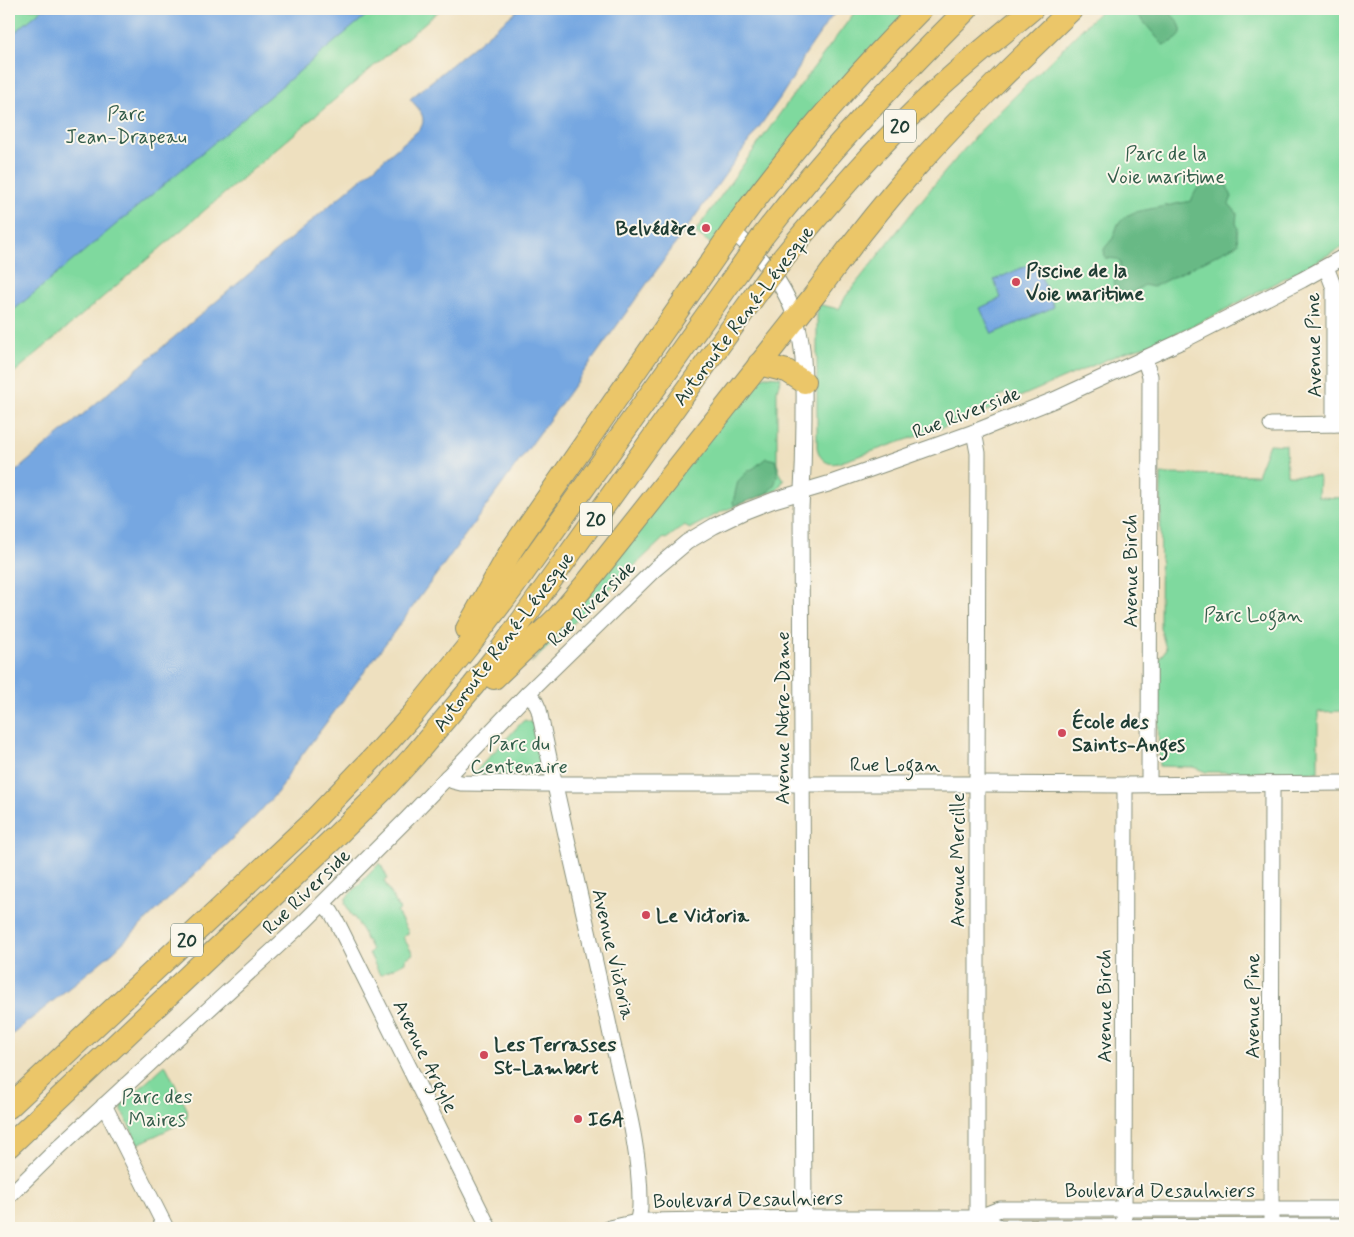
<svg xmlns="http://www.w3.org/2000/svg" width="1354" height="1237" font-family="Mynerve,sans-serif">
<rect width="100%" height="100%" fill="#fbf7ec"/>
<filter id="ink" filterUnits="userSpaceOnUse"><feTurbulence type="fractalNoise" baseFrequency=".02" numOctaves="2"/><feDisplacementMap in="SourceGraphic" scale="10" xChannelSelector="R" yChannelSelector="G"/><feConvolveMatrix kernelMatrix="1 2 1 2 8 2 1 2 1" color-interpolation-filters="sRGB"/></filter>
<filter id="wash" filterUnits="userSpaceOnUse"><feTurbulence type="fractalNoise" baseFrequency=".0096" numOctaves="4" result="noise"/><feDisplacementMap in="SourceGraphic" scale="20" xChannelSelector="R" yChannelSelector="G"/><feGaussianBlur stdDeviation="1.12" result="paint"/><feColorMatrix in="noise" values="0 0 0 0 0 0 0 0 0 0 0 0 0 0 0 0 0 1.4 0 .05"/><feComposite in="paint" operator="in"/></filter>
<g filter="url(#wash)">
<rect width="100%" height="100%" fill="#eee0bf"/>
<g fill="#7fd99e" stroke="#4f8b69">
<path d="M9,9H441L9,377Z"/>
<path d="M857,9H913L714,246L695,232L791,98Z"/>
<path d="M1102,9H1345V246L1215,315L1156,343L1122,353L1015,399L1013,396L1010,397L1008,393L999,396L1001,406C985,412 968,414 953,424L838,463C826,466 819,458 817,447V304L839,309L846,296L933,186L978,133Z"/>
<path d="M765,376L781,377L777,390V463L780,473L784,480L777,490L723,511L689,529L685,525L666,539L664,538L531,663L748,387Z"/>
<path d="M1269,444L1286,445L1287,475L1319,476L1318,497L1345,498V711L1318,712V772H1206L1193,767L1159,766L1157,663L1166,649L1160,627L1161,474L1257,475Z"/>
<path d="M525,720L533,723L543,771L539,775H481L477,771L478,769L522,722Z"/>
<path d="M380,863L388,879L384,881L400,910L397,912L409,933L403,937L413,954L405,959V962L380,975L369,953L372,950L367,940H366L364,934L354,917H352L345,903L346,898Z"/>
<path d="M165,1065L167,1068L187,1109C188,1115 187,1118 184,1122L138,1144L122,1111V1105Z"/>
</g>
<g fill="#67b985" stroke="#437b5c">
<path d="M1133,9H1165C1174,16 1190,31 1175,40C1171,43 1167,43 1163,45Z"/>
<path d="M1218,181L1226,184L1232,197L1229,204L1237,213L1236,223L1238,228L1237,236L1238,244L1153,287L1144,285L1137,290L1124,296L1119,294L1114,286L1115,279L1120,270V261L1117,259L1105,258L1104,249L1113,238L1118,224L1126,216L1135,212L1191,201C1195,192 1200,179 1212,184Z"/>
<path d="M766,458L775,460C776,465 778,470 777,475C775,497 750,499 734,506L733,502L738,481L748,471L754,468Z"/>
</g>
<g fill="#76a7e1" stroke="#4a728a">
<path d="M43,9H374L9,314V37Z"/>
<path d="M519,9H838L826,24L804,56L799,68L780,98L547,423L406,616L290,771L282,787L255,817L139,927L113,952L9,1037V477L420,129C428,117 418,108 410,99Z"/>
<path d="M1035,262L1054,307L992,334L980,308L1001,298L994,280Z"/>
</g>
</g>
<g filter="url(#ink)">
<g fill="none" stroke-linecap="round" stroke-linejoin="round">
<defs>
<g id="minor">
<path d="M732,231C770,263 796,298 802,349C805,372 804,395 804,418C804,448 803,479 801,509L804,1228"/>
<path d="M1326,267L1334,288V424"/>
<path d="M1144,358L1150,376L1149,784"/>
<path d="M1271,425L1345,424"/>
<path d="M974,432L978,453L977,794V1228"/>
<path d="M528,693L535,701L539,710C561,819 588,926 611,1035C623,1089 641,1151 640,1206C640,1213 637,1221 637,1228"/>
<path d="M447,777L453,781L461,783L534,784H977L1125,785L1345,783"/>
<path d="M323,904L331,912L338,924L489,1228"/>
<path d="M104,1105L166,1228"/>
<path d="M9,1196L56,1150L162,1052L304,922L407,819L528,693L655,569L687,542L714,526L743,512L774,500L828,484L893,461L974,432L1054,400L1182,341L1302,280L1345,256"/>
<path d="M977,1218L1000,1209H1345"/>
<path d="M610,1228L637,1222L650,1221L804,1218H977L1000,1227L1345,1226"/>
<path d="M1124,1228L1125,785"/>
<path d="M1271,1228L1272,784"/>
</g>
<g id="highway">
<path d="M763,236C825,155 895,81 967,9"/>
<path d="M783,258C827,204 872,152 923,103C957,70 995,40 1032,9"/>
<path d="M759,364L787,371L804,382"/>
<path d="M467,629L512,549L745,213C799,141 858,73 921,9"/>
<path d="M494,678L558,617L585,585L816,293C847,250 880,208 915,168C965,112 1019,60 1072,9"/>
<path d="M9,1107L309,825L377,754L414,713L469,645L511,590L739,270"/>
<path d="M9,1146L330,842L382,791L414,756L473,686L495,658L756,294"/>
</g>
</defs>
<use href="#minor" stroke="#868e7a" stroke-width="17"/>
<use href="#highway" stroke="#868e7a" stroke-width="24"/>
<use href="#minor" stroke="#fff" stroke-width="15"/>
<use href="#highway" stroke="#ebc669" stroke-width="22"/>
<defs>
<g id="highway-bridge">
<path d="M739,270L763,236"/>
<path d="M756,294L783,258"/>
</g>
</defs>
<use href="#highway-bridge" stroke="#868e7a" stroke-width="24" stroke-linecap="butt"/>
<use href="#highway-bridge" stroke="#ebc669" stroke-width="22"/>
</g>
</g>
<g fill="#d1495b" stroke="#fbf7ec" stroke-width="2">
<circle cx="706" cy="228" r="5"/>
<circle cx="1016" cy="282" r="5"/>
<circle cx="1062" cy="733" r="5"/>
<circle cx="646" cy="915" r="5"/>
<circle cx="484" cy="1055" r="5"/>
<circle cx="578" cy="1119" r="5"/>
</g>
<g text-anchor="middle" stroke-width="4" stroke-linejoin="round" paint-order="stroke">
<g fill="#fbf7ec" stroke="#61756b" stroke-width="1">
<rect x="884" y="109.5" width="32" height="33" rx="4"/>
<rect x="580" y="502.5" width="32" height="33" rx="4"/>
<rect x="171" y="923.5" width="32" height="33" rx="4"/>
</g>
<g font-size="19" font-weight="bold" fill="#1f3d34">
<text x="900" y="133">20</text>
<text x="596" y="526">20</text>
<text x="187" y="947">20</text>
</g>
<g font-size="20" fill="#325c49" stroke="#fbf7ec">
<text x="126" y="120">Parc<tspan x="126" dy="23">Jean-Drapeau</tspan></text>
<text x="1166" y="160">Parc de la<tspan x="1166" dy="23">Voie maritime</tspan></text>
<text x="1253" y="621">Parc Logan</text>
<text x="519" y="750">Parc du<tspan x="519" dy="23">Centenaire</tspan></text>
<text x="157" y="1103">Parc des<tspan x="157" dy="23">Maires</tspan></text>
</g>
<g font-size="20" font-weight="bold" fill="#1f3d34" stroke="#fbf7ec" text-anchor="start">
<text x="696" y="235" text-anchor="end">Belvédère</text>
<text x="1026" y="277">Piscine de la<tspan x="1026" dy="23">Voie maritime</tspan></text>
<text x="1072" y="728">École des<tspan x="1072" dy="23">Saints-Anges</tspan></text>
<text x="656" y="922">Le Victoria</text>
<text x="494" y="1051">Les Terrasses<tspan x="494" dy="23">St-Lambert</tspan></text>
<text x="588" y="1126">IGA</text>
</g>
<g font-size="20" fill="#1f3d34" stroke="#fbf7ec">
<text transform="translate(743 315) rotate(-53)" y="7">Autoroute René-Lévesque</text>
<text transform="translate(1313 345) rotate(-91)" y="7">Avenue Pine</text>
<text transform="translate(966 412) rotate(-21)" y="7">Rue Riverside</text>
<text transform="translate(1130 571) rotate(-90)" y="7">Avenue Birch</text>
<text transform="translate(591 603) rotate(-44)" y="7">Rue Riverside</text>
<text transform="translate(503 641) rotate(-53)" y="7">Autoroute René-Lévesque</text>
<text transform="translate(782 718) rotate(-90)" y="7">Avenue Notre-Dame</text>
<text x="895" y="771">Rue Logan</text>
<text transform="translate(957 860) rotate(-90)" y="7">Avenue Mercille</text>
<text transform="translate(306 891) rotate(-44)" y="7">Rue Riverside</text>
<text transform="translate(614 954) rotate(77)" y="7">Avenue Victoria</text>
<text transform="translate(1104 1006) rotate(-90)" y="7">Avenue Birch</text>
<text transform="translate(1252 1006) rotate(-90)" y="7">Avenue Pine</text>
<text transform="translate(426 1056) rotate(64)" y="7">Avenue Argyle</text>
<text x="1160" y="1197">Boulevard Desaulniers</text>
<text transform="translate(748 1199) rotate(-1)" y="7">Boulevard Desaulniers</text>
</g>
</g>
<rect width="1354" height="1237" fill="none" stroke="#fbf7ec" stroke-width="30"/>
</svg>
